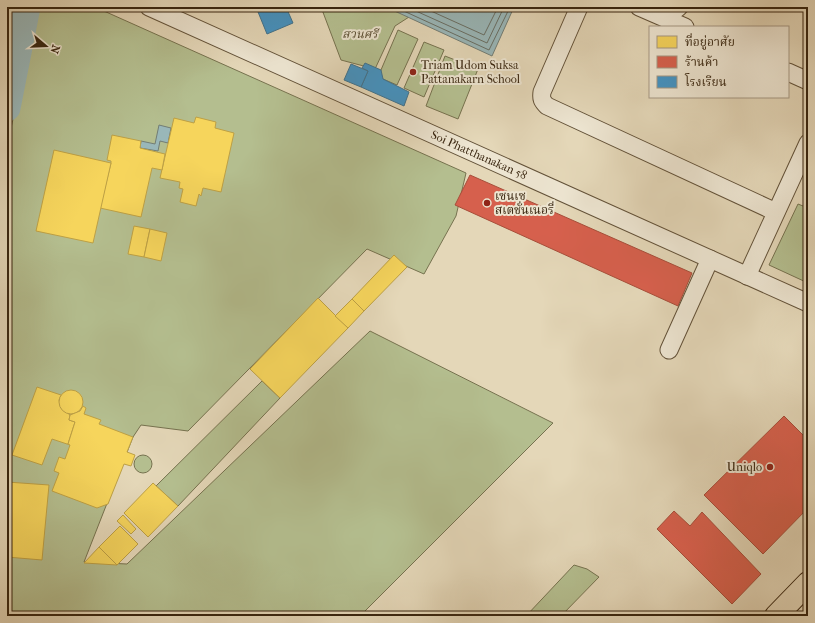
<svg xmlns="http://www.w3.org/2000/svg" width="815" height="623" font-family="'IM FELL French Canon','Noto Serif Thai',serif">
<rect width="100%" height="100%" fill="#e4d7b8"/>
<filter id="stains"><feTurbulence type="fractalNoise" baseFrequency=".005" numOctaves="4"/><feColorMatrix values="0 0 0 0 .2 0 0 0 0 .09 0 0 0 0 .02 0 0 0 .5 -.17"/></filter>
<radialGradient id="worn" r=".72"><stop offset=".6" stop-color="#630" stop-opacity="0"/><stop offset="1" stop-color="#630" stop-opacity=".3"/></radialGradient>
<g fill="#b4be8f" stroke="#76724f">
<path d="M38,7H95L466,173L456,216L424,274L367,249L188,431L141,425L133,437L84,562L127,564L370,331L553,423L360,616H7V146Z"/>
<path d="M321,7H388L409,17L395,26L375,69L341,60Z"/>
<path d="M398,30L418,39L397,85L378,77Z"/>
<path d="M424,42L444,50L424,97L404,88Z"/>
<path d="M445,56L478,69L458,119L426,106Z"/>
<path d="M798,204L808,208V283L769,265Z"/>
<path d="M262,381L280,398L178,506L156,486Z"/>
<circle cx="143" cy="464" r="9"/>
<path d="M574,565L587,569L599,577L561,616H526Z"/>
</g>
<g fill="#99b7b9" stroke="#727d75">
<path d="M386,7H514L492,56Z"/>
<path d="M159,125L171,128L168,143L160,141L158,151L140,148L141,141L155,144Z"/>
</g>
<g fill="#f6d55c" stroke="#bda045">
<path d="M196,117L216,122L215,128L234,133L221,192L203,188L201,196L199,194L196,206L180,202L183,189L179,188L180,182L160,178L174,118L194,123Z"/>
<path d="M112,135L141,141L140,148L165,154L162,170L152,168L141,217L100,208L111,163V161L107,160Z"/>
<path d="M54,150L111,163L93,243L36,231Z"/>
<path d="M134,226L150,229L144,257L128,254Z"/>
<path d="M150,229L167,233L161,261L144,257Z"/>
<path d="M394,255L407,267L364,311L352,299Z"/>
<path d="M318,298L348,328L280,398L250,369Z"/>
<path d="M352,299L364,311L348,328L335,316Z"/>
<path d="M37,387L61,395L59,400L61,408L70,415L69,420L75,422L68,444L70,445L52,439L42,465L12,455Z"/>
<circle cx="71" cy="402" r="12"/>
<path d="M83,406L86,408L84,414L101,420L99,424L133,437L127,452L135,455L131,466L124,464L108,504L97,508L52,491L59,473L54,471L59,457L65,459L70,445L68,444L75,422L69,420L70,415L80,411Z"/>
<path d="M7,482L49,485L42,560L7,557Z"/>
<path d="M153,483L178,506L148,537L124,513Z"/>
<path d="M123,515L136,529L131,534L117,521Z"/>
<path d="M120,526L138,544L117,565L99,547Z"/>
<path d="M99,547L117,565L84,563Z"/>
</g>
<g fill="#d6604d" stroke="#a74e3a">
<path d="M470,175L692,273L678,306L455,205Z"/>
<path d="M784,416L808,440V508L763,554L704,495Z"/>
<path d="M674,511L690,526L702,512L761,574L732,604L657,529Z"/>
</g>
<g fill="#4393c3" stroke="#40728d">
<path d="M256,7H286L293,23L267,34Z"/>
<path d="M365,63L381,70L383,79L409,92L404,106L361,87L368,71L362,68Z"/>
<path d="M351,64L368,71L361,87L344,80Z"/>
</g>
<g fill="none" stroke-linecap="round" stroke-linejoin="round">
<g stroke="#686e64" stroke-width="1">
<path d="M395,7L489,50L510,7"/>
<path d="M407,7L487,43L504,7"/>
<path d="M422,7L484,35L498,7"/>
</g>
<path stroke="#99b7b9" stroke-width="27" d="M7,108L27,7"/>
<defs>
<g id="minor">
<path d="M149,7L808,303"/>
<path d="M579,7L542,92C541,99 542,101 547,106L776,212"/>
<path d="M639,7L685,27"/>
<path d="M665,18L679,7"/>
<path d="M788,72L808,81"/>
<path d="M747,276L808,143"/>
<path d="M669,350L710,259"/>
</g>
<path id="major" d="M776,616L808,583"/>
</defs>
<use href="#minor" stroke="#635239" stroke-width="19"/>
<use href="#major" stroke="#38250f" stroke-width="24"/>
<use href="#minor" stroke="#ede5d1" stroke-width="17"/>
<use href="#major" stroke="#e4d7b8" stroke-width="22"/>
</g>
<g fill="#8f2418" stroke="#ede5d1" stroke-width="1.5">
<circle cx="413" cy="72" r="4"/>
<circle cx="487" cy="203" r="4"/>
<circle cx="770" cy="467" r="4"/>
</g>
<g text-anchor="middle" stroke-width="4" stroke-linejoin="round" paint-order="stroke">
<g font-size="12" font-style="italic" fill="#574b2f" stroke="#ede5d1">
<text x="360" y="38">สวนศรี</text>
</g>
<g font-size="12" fill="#38250f" stroke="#ede5d1" text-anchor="start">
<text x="421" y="69">Triam Udom Suksa<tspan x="421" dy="14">Pattanakarn School</tspan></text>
<text x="495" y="200">เซนเซ<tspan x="495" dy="14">สเตชั่นเนอรี่</tspan></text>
<text x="762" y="471" text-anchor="end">Uniqlo</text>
</g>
<g font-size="12" fill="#38250f" stroke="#ede5d1">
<text transform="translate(479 155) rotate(24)" y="4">Soi Phatthanakan 58</text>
</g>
</g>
<rect width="815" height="623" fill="none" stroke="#e4d7b8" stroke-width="24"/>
<rect x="8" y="8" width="799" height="607" fill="none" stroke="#38250f" stroke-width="2"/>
<rect x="12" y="12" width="791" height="599" fill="none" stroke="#38250f"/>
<rect x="649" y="26" width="140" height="72" fill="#ede5d1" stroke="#a59883"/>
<rect x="657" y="36" width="20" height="12" fill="#f6d55c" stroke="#a59883"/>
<text x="685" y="46" font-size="12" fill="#38250f">ที่อยู่อาศัย</text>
<rect x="657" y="56" width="20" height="12" fill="#d6604d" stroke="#a59883"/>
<text x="685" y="66" font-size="12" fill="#38250f">ร้านค้า</text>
<rect x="657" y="76" width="20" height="12" fill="#4393c3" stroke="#a59883"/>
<text x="685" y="86" font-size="12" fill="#38250f">โรงเรียน</text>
<g transform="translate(46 46) rotate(109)" stroke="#ede5d1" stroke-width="3" paint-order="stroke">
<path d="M0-3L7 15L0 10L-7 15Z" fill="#38250f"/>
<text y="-6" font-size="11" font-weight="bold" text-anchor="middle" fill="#38250f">N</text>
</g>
<rect width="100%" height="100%" filter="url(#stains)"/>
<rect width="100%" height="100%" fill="url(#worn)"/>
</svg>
